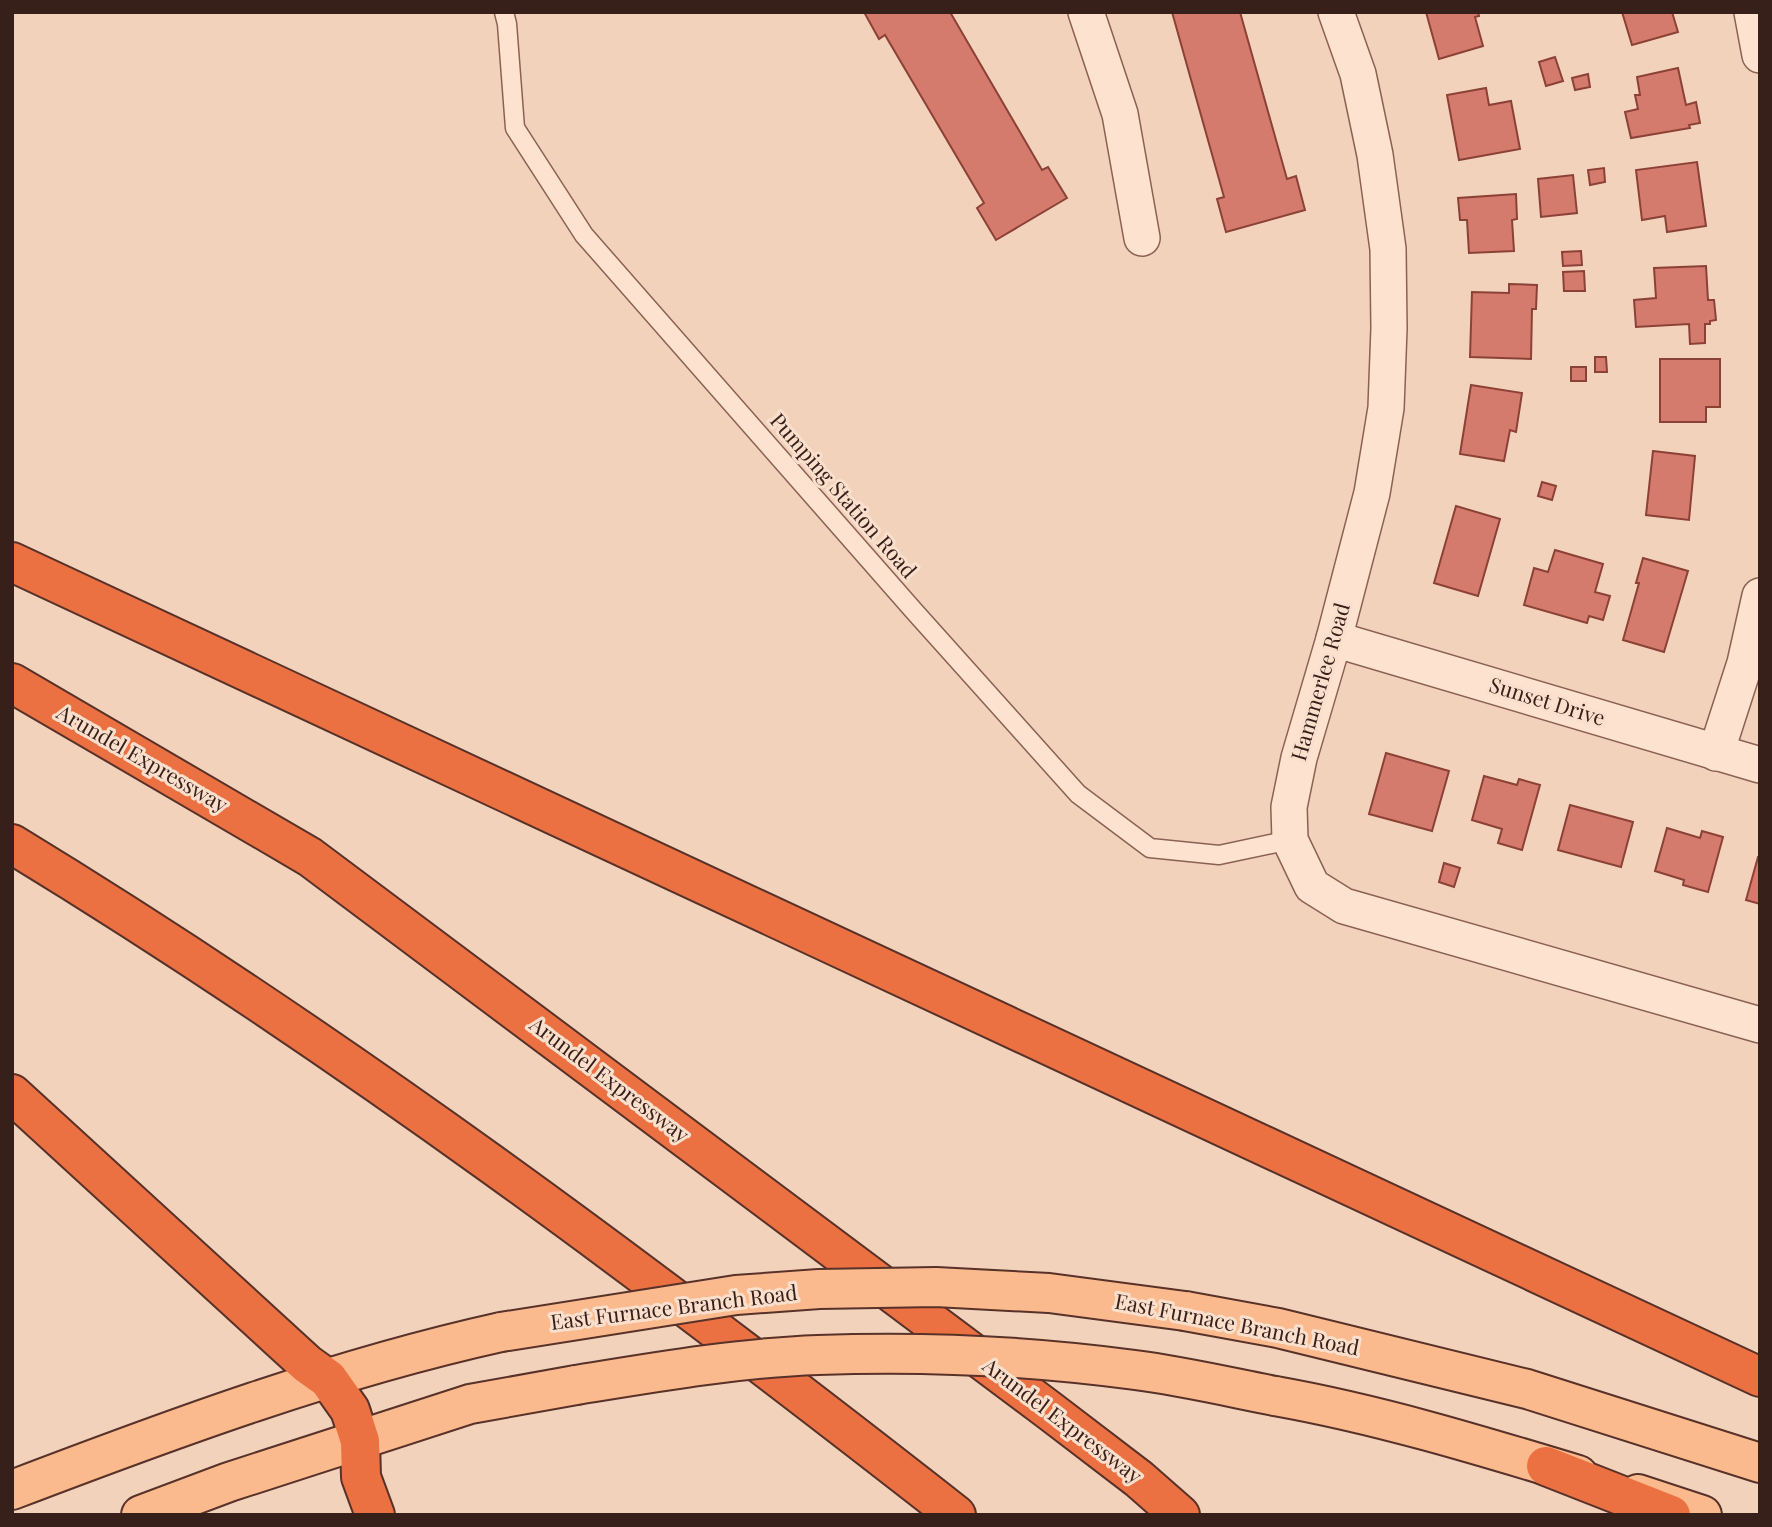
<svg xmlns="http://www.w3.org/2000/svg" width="1772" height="1527" font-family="'Playfair Display',serif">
<rect width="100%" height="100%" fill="#f2d2bb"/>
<g fill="#d47b6d" stroke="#8c4137" stroke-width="2">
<path d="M864,12H950L1042,170L1048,167L1067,198L996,240L977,208L984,203L885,35L879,39Z"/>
<path d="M1172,12H1240L1287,179L1296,176L1305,210L1226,232L1217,199L1224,197Z"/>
<path d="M1426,12H1478L1479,16L1475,17L1483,46L1439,59Z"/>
<path d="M1622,12H1672L1678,32L1632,45Z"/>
<path d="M1555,57L1563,81L1546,86L1539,62Z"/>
<path d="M1678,68L1686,105L1696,102L1700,123L1689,125L1690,128L1631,138L1625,112L1638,109L1635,95H1640L1637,77Z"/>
<path d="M1588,74L1590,87L1575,90L1572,78Z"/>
<path d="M1486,88L1489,105L1511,101L1520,149L1459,160L1447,95Z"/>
<path d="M1697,162L1706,226L1667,232L1665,216L1642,220L1636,170Z"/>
<path d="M1604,168L1605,182L1590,185L1588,170Z"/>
<path d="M1573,175L1577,213L1541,217L1538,179Z"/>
<path d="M1516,194L1517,219L1512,220L1514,251L1469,253L1467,220H1460L1458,198Z"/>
<path d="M1581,251L1582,265L1563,266L1562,252Z"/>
<path d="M1706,266L1708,300H1714L1716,320L1710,321V324H1705V343L1690,344L1689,324L1636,327L1634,300L1656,298L1654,268Z"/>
<path d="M1584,271L1585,291H1564L1563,272Z"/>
<path d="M1509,284L1537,285L1536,309H1532L1531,359L1470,357L1472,292L1509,293Z"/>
<path d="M1595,357H1606L1607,372H1595Z"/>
<path d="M1660,359H1720V407H1706V422H1660Z"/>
<rect x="1571" y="367" width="15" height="14"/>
<path d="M1471,385L1522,393L1516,432L1510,430L1504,461L1460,454Z"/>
<path d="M1653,451L1695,456L1689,520L1646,515Z"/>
<path d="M1542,482L1556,486L1552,500L1538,496Z"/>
<path d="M1456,506L1500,519L1478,596L1434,583Z"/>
<path d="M1555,550L1603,564L1595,592L1610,596L1603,620L1589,616L1587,623L1524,605L1534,568L1548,572Z"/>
<path d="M1643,558L1688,571L1664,652L1623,640L1639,583H1636Z"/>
<path d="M1386,753L1449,771L1432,831L1369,814Z"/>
<path d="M1484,776L1517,785L1519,779L1540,785L1522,850L1498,843L1502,829L1472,820Z"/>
<path d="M1570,805L1633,822L1621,867L1558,850Z"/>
<path d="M1667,828L1700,838L1702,831L1723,837L1708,892L1683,885L1684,880L1655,871Z"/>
<path d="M1758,857H1760V904L1746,900Z"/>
<path d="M1444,863L1460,868L1454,887L1439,882Z"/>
</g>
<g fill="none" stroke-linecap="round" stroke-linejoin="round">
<defs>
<path id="service" d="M504,12L507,24L515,128L584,235L914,611L1078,794L1150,848L1219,855L1290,840"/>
<g id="minor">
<path d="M1086,12L1120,114L1142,238"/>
<path d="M1336,12L1358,74L1375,155L1388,249L1389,328L1386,408L1372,493L1334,639L1299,758L1289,807L1290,840L1312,886L1344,906L1760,1025"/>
<path d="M1752,12L1760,55"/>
<path d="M1334,639L1760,765"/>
<path d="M1716,753L1745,663L1760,596"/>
</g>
<g id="primary">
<path d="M1185,1311L1278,1328L1527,1389L1760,1463"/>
<path d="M1275,1396C1377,1414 1479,1445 1578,1475"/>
<path d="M12,1490C172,1429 334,1369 501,1332"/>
<path d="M1638,1494L1702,1515"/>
<path d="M141,1515L229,1482L470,1404L576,1385"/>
</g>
<g id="motorway">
<path d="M12,562L1760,1377"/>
<path d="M12,683L310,857L1050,1411L1139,1479L1180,1515"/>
<path d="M12,844C342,1045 652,1277 956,1515"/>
<path d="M12,1094L307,1364L328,1379L350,1410L360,1441L361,1477L375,1515"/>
<path d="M1546,1466L1671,1515"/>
</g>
</defs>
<use href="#service" stroke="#8b6154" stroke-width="21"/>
<use href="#minor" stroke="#8b6154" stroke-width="38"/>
<use href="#primary" stroke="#583129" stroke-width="42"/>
<use href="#motorway" stroke="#583129" stroke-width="42"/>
<use href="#service" stroke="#fce2cf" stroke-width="18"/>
<use href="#minor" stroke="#fce2cf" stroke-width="35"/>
<use href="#primary" stroke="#faba8e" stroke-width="38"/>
<use href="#motorway" stroke="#ec7142" stroke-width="38"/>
<defs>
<g id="primary-bridge">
<path d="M501,1332L736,1295L819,1289L936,1287L1049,1293L1185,1311"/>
<path d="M576,1385C656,1372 737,1358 818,1355C923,1351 1030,1356 1135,1370C1182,1376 1229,1387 1275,1396"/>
</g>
</defs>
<use href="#primary-bridge" stroke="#583129" stroke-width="42" stroke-linecap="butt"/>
<use href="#primary-bridge" stroke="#faba8e" stroke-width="38"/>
</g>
<g text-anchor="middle" stroke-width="6" stroke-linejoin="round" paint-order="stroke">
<g font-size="21" fill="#38201a" stroke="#f9dfcc">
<text transform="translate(843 496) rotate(49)" y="7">Pumping Station Road</text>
<text transform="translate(1321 682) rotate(-74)" y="7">Hammerlee Road</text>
<text transform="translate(1547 702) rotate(17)" y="7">Sunset Drive</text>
<text transform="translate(142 759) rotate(30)" y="7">Arundel Expressway</text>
<text transform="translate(609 1080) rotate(37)" y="7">Arundel Expressway</text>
<text transform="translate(674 1308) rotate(-7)" y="7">East Furnace Branch Road</text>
<text transform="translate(1237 1325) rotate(11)" y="7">East Furnace Branch Road</text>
<text transform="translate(1062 1421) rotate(37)" y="7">Arundel Expressway</text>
</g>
</g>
<rect width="1772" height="1527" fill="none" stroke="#38201a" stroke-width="28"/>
</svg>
